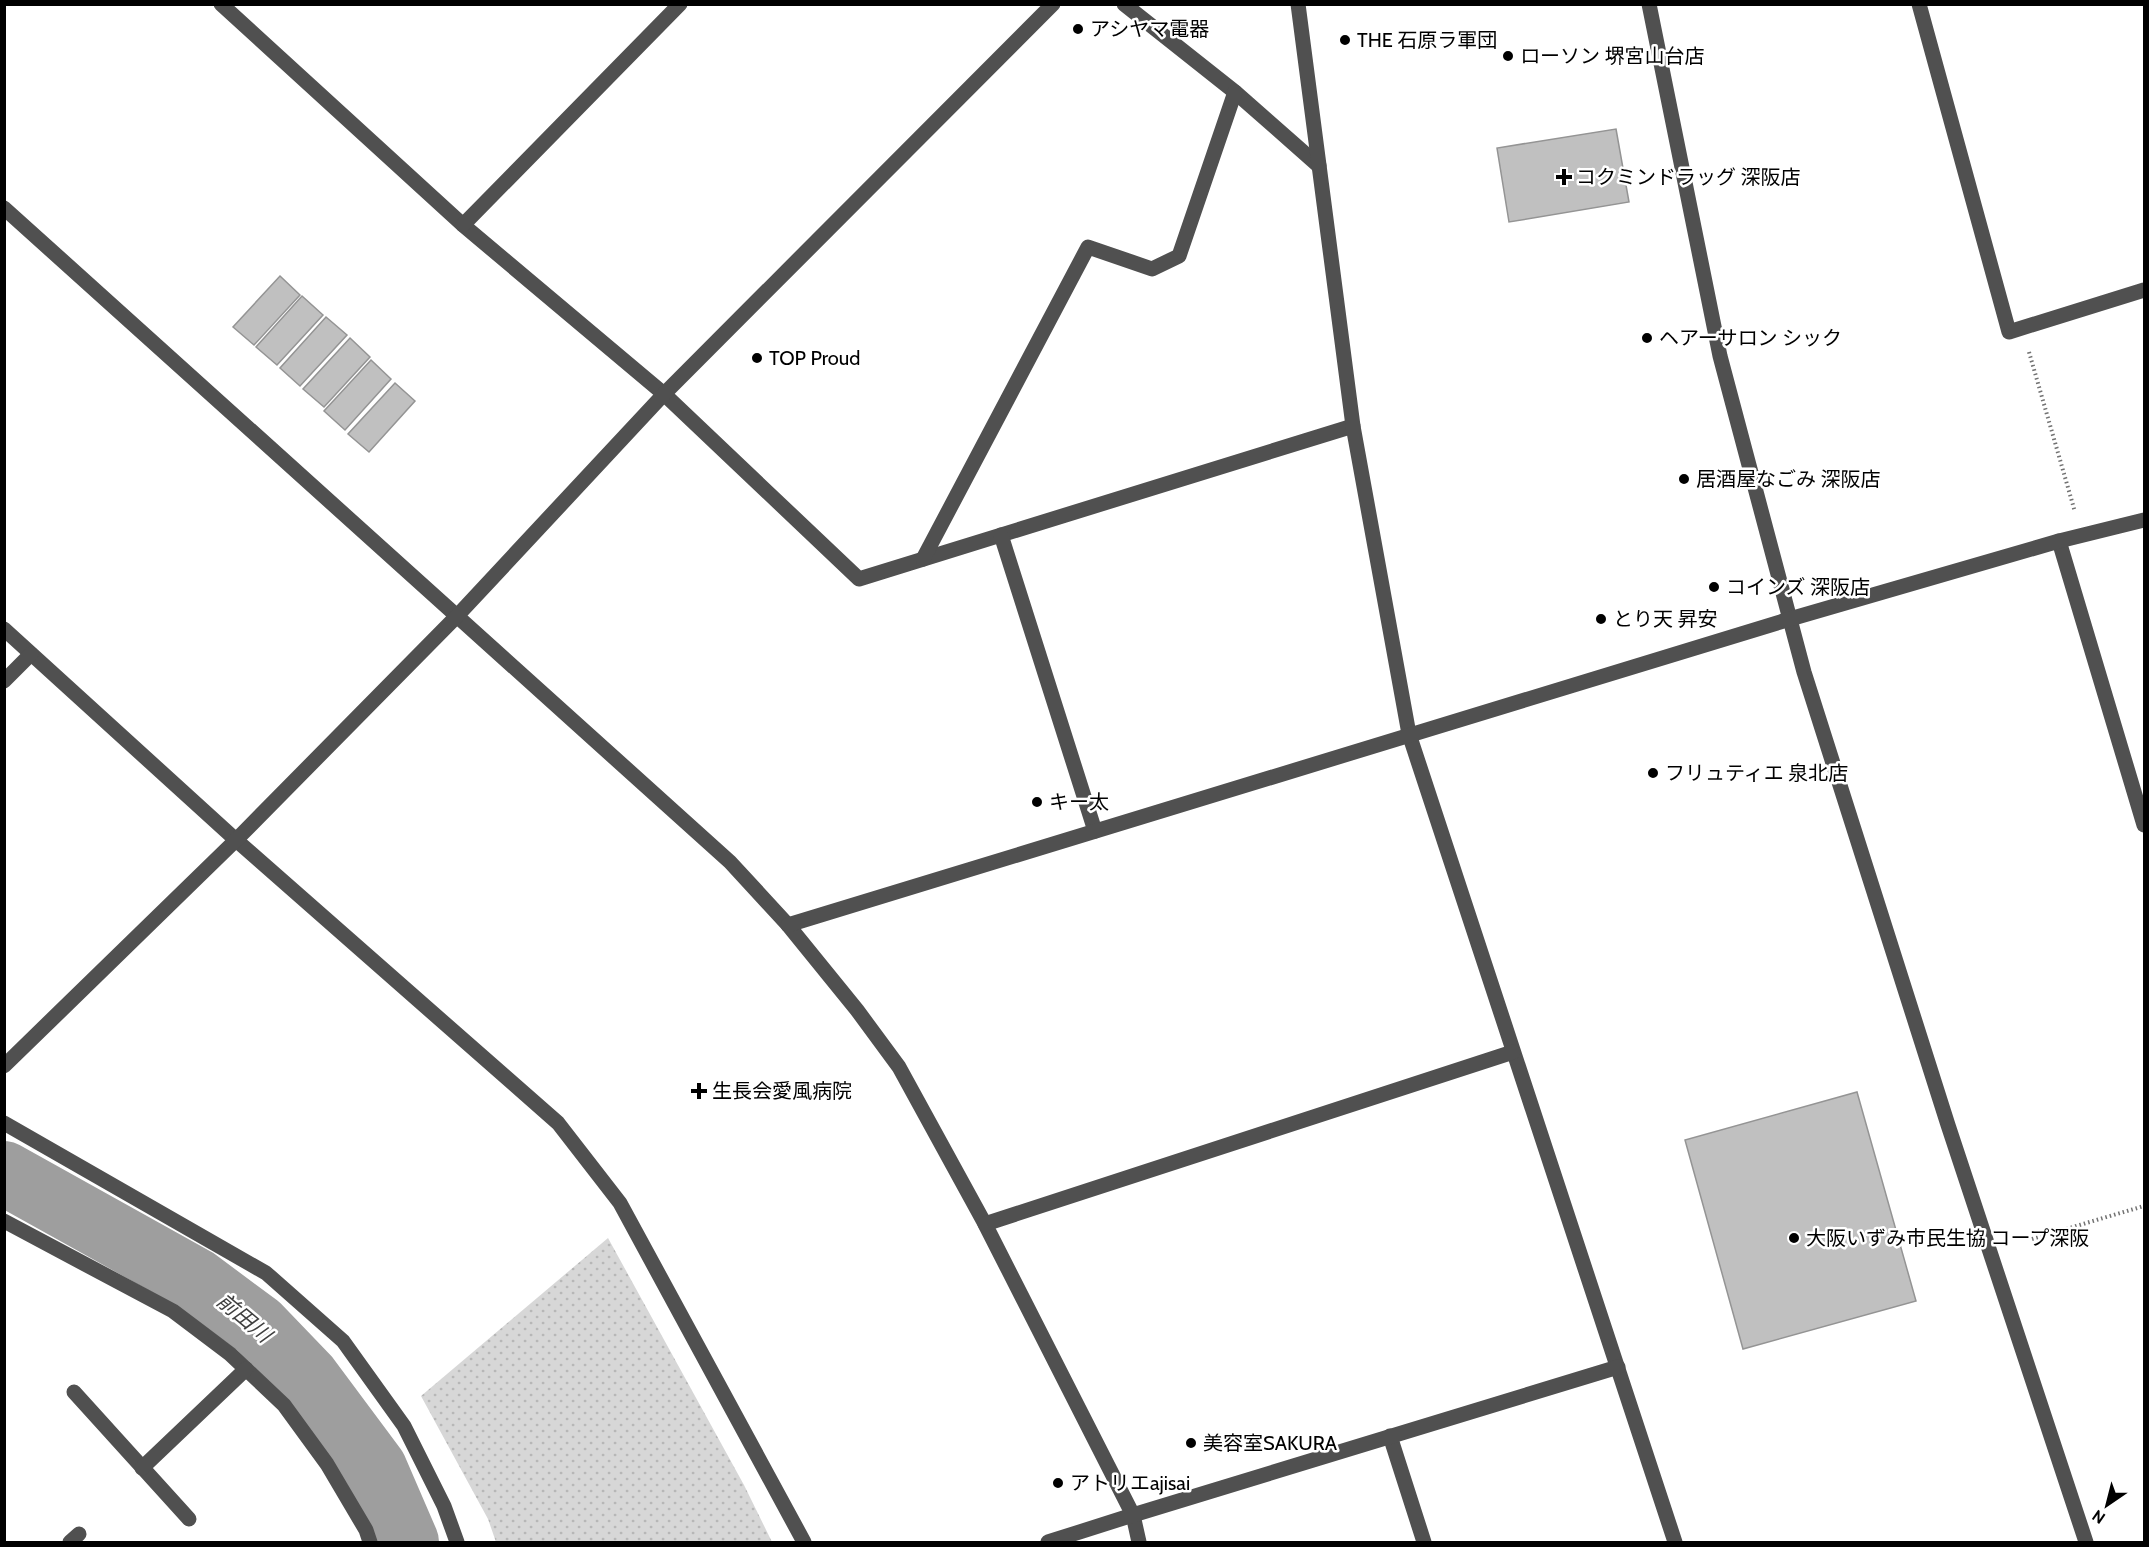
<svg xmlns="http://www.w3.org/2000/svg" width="2149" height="1547" font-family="Cabin,'Noto Sans JP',sans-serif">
<defs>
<pattern id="park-dots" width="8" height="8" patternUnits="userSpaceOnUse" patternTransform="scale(1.5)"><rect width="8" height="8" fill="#d7d7d7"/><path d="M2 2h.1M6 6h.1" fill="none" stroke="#b7b7b7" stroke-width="1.8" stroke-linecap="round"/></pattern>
</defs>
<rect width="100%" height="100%" fill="#fff"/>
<path fill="url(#park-dots)" d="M608,1238L744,1485L772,1542H496L488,1519L421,1396Z"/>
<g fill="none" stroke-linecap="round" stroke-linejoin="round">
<path stroke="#9e9e9e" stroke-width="64" d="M4,1173L196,1280L258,1326L308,1378L375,1468L407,1542"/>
</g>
<g fill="#c0c0c0" stroke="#949494" stroke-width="1.5">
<path d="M1616,129L1629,202L1509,222L1497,148Z"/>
<path d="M280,276L300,295L254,345L233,327Z"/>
<path d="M302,296L323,315L277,365L256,347Z"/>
<path d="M326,317L347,335L300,386L280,368Z"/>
<path d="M350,338L370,357L324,407L303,389Z"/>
<path d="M371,360L391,379L345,430L324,411Z"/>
<path d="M395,383L415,401L369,452L348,434Z"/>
<path d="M1857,1092L1916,1301L1743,1349L1685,1140Z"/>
</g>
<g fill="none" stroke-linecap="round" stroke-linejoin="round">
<g stroke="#727272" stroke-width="4" stroke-dasharray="1.5 3" stroke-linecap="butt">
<path d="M2029,352L2075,512"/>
<path d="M2032,1239L2144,1206"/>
</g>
<g stroke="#505050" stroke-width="15">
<path d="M221,4L463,225L664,394L859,579L1353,426"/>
<path d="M1124,4L1235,92L1319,166"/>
<path d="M1298,4L1353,426L1409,734L1675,1542"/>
<path d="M1649,4L1720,356L1804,672L1948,1125L2086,1542"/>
<path d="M1919,4L2009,332L2144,290"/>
<path d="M4,208L730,862L788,925L857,1010L899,1067L985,1224L1133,1515L1139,1542"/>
<path d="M463,225L680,4"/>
<path d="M1001,535L1095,831"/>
<path d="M2059,541L2144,825"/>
<path d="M923,559L1088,247L1152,269L1179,256L1235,92"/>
<path d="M4,629L236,840L558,1123L620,1203L804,1542"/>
<path d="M4,681L31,654"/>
<path d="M788,925L1790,619L2059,541L2144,520"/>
<path d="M4,1066L236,840L457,616L664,394L1053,4"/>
<path d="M4,1123L266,1273L343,1341L404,1426L444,1506L457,1542"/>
<path d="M4,1221L173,1311L230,1354L284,1405L327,1464L366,1530L370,1542"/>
<path d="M985,1224L1513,1052"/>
<path d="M74,1392L189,1519"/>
<path d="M1390,1436L1424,1542"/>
<path d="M142,1468L246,1369"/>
<path d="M70,1542L79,1534"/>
<path d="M1048,1542L1133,1515L1618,1367"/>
</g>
</g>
<g fill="#000" stroke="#fff" stroke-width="2">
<circle cx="1078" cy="29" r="6"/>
<circle cx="1345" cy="40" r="6"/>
<circle cx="1508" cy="56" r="6"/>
<path d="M1561 168h6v6h6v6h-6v6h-6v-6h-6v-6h6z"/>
<circle cx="1647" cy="338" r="6"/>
<circle cx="757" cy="358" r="6"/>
<circle cx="1684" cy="479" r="6"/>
<circle cx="1714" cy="587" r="6"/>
<circle cx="1601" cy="619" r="6"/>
<circle cx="1653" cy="773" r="6"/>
<circle cx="1037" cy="802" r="6"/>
<path d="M696 1082h6v6h6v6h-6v6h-6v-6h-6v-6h6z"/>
<circle cx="1794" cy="1238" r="6"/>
<circle cx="1191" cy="1443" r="6"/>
<circle cx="1058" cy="1483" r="6"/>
</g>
<g text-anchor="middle" stroke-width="5" stroke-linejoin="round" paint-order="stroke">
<g font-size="20" fill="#000" stroke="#fff" text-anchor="start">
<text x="1090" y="36">アシヤマ電器</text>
<text x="1357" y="47">THE 石原ラ軍団</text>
<text x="1520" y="63">ローソン 堺宮山台店</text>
<text x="1576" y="184">コクミンドラッグ 深阪店</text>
<text x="1659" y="345">ヘアーサロン シック</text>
<text x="769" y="365">TOP Proud</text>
<text x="1696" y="486">居酒屋なごみ 深阪店</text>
<text x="1726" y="594">コインズ 深阪店</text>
<text x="1613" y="626">とり天 昇安</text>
<text x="1665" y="780">フリュティエ 泉北店</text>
<text x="1049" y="809">キー太</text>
<text x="712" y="1098">生長会愛風病院</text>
<text x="1806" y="1245">大阪いずみ市民生協 コープ深阪</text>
<text x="1203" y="1450">美容室SAKURA</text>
<text x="1070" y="1490">アトリエajisai</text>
</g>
<g font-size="21" font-style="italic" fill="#3f3f3f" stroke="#fff">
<text transform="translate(244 1318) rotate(40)" y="7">前田川</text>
</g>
</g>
<rect width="2149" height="1547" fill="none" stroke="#000000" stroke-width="12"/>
<g transform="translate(2107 1505) rotate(215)" stroke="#ffffff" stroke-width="4.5" paint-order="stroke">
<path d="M0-4.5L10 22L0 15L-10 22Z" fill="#000000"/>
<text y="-9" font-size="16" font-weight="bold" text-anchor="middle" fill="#000000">N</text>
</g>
</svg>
